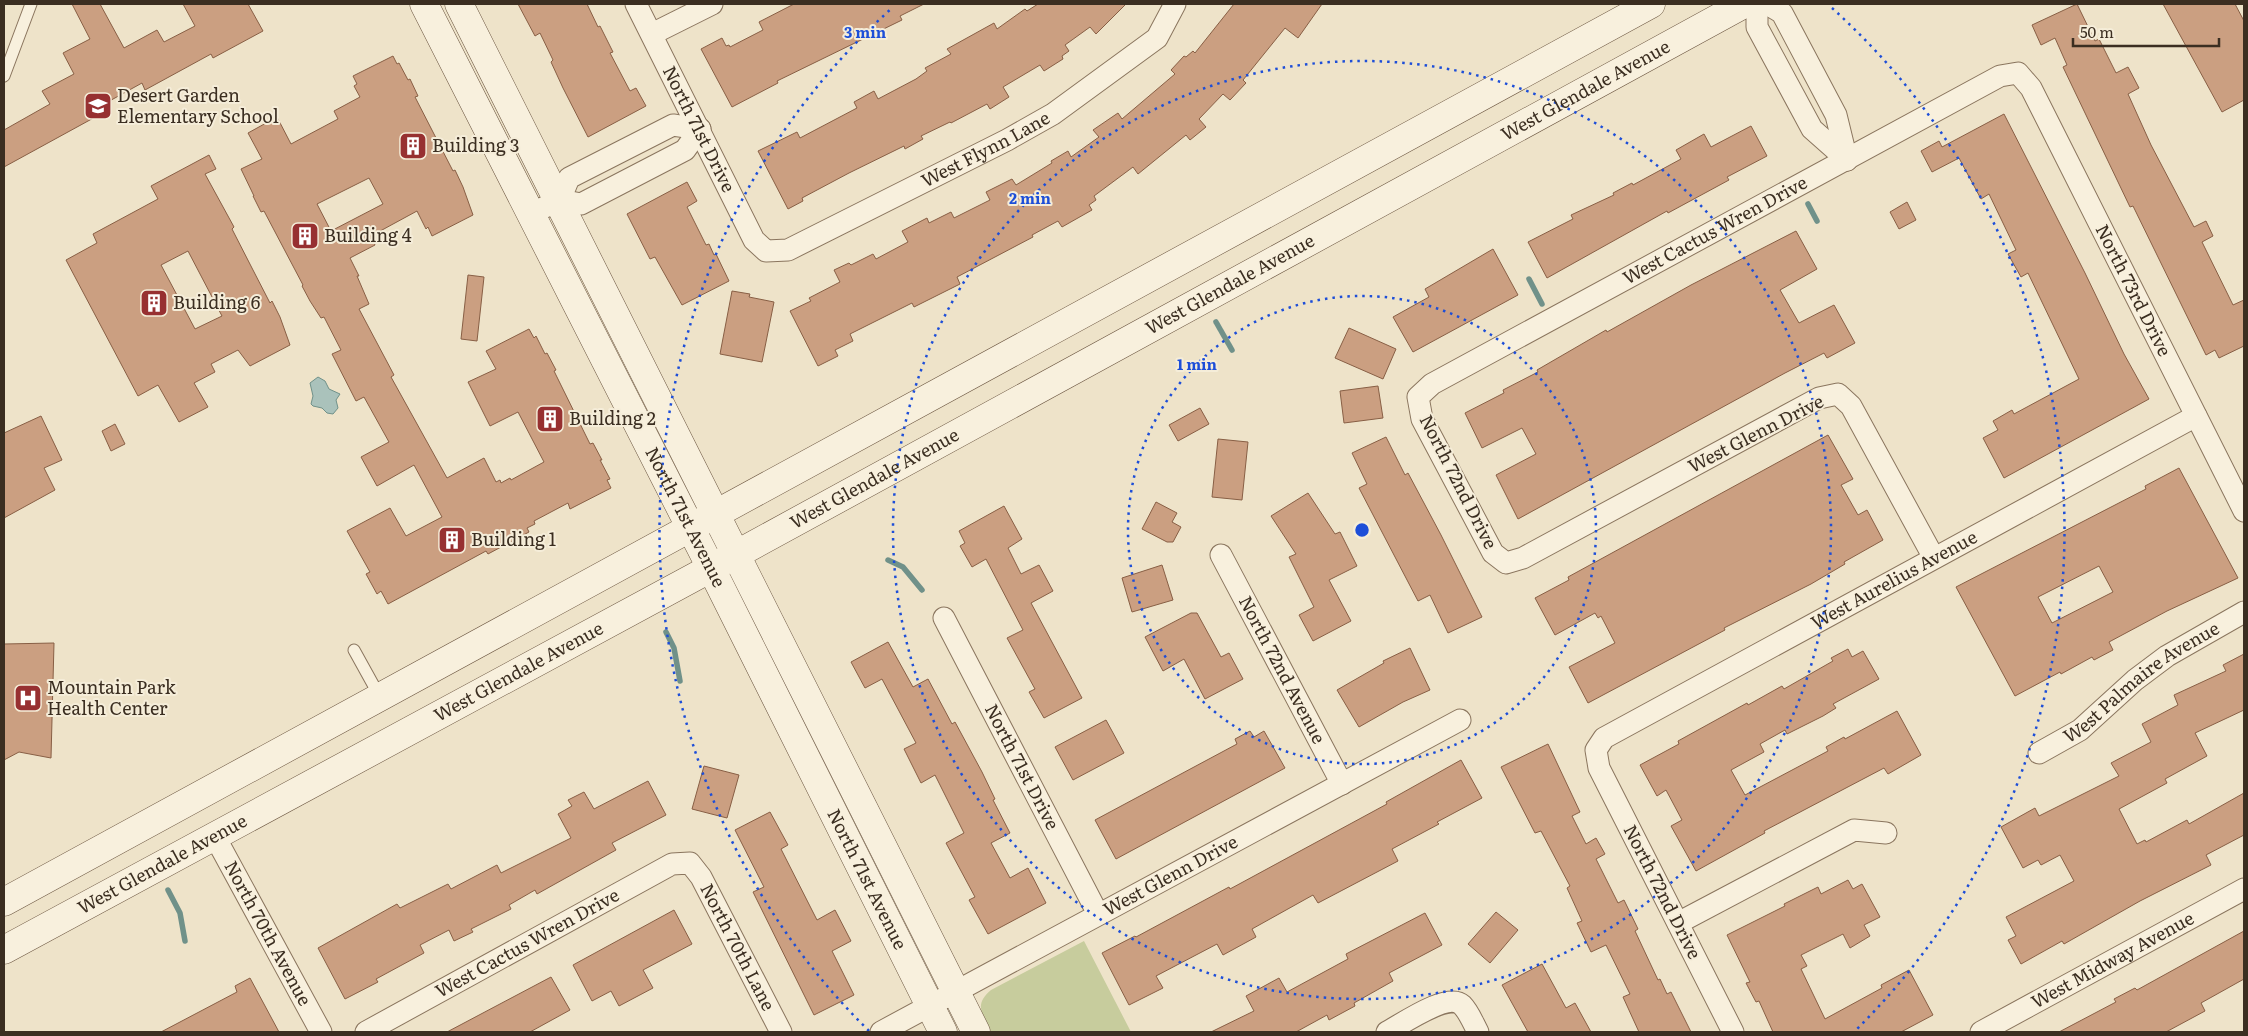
<svg xmlns="http://www.w3.org/2000/svg" width="2248" height="1036" font-family="Literata,serif">
<rect width="100%" height="100%" fill="#eee3c9"/>
<path fill="#c7cc9d" d="M1084,941L1131,1032H991C983,1015 973,1005 991,990Z"/>
<path fill="#aac2bb" stroke="#709189" d="M318,377L325,381L329,389L340,394L336,400L338,408L333,414L327,413L322,408L313,406L311,404L313,396L310,383Z"/>
<g fill="none" stroke-linecap="round" stroke-linejoin="round">
<g stroke="#709189" stroke-width="5.5">
<path d="M1808,204L1817,221"/>
<path d="M1529,279L1542,304"/>
<path d="M1216,322L1232,350"/>
<path d="M888,560L903,567L922,590"/>
<path d="M666,632L674,648L680,681"/>
<path d="M168,890L180,913L185,941"/>
</g>
</g>
<g fill="#cb9f81" stroke="#885f45" fill-rule="evenodd">
<path d="M72,4H100L124,48L157,30L164,42L195,26L183,4H248L263,31L213,58L211,54L145,90L142,83L95,109L99,115L4,167V130L50,104L42,91L74,74L63,53L90,39Z"/>
<path d="M518,4H587L598,27L600,26L613,52L610,53L630,91L636,88L646,106L588,137L563,88L551,62L553,60L540,33L535,36Z"/>
<path d="M794,4H924L900,16L902,20L777,81L778,83L732,107L701,49L722,38L726,46L729,45L730,47L763,30L759,22Z"/>
<path d="M1038,4H1126L1096,34L1090,27L1065,45L1069,51L1062,56L1063,59L1044,71L1040,65L1003,87L1009,97L990,109L987,104L951,123L950,122L921,136L923,139L905,149L904,146L849,173L802,198L803,201L788,209L758,151L797,132L800,138L857,108L854,102L874,91L878,99L916,79L927,71L925,68L951,54L947,49L994,23L997,29L1025,9L1027,11Z"/>
<path d="M1234,4H1322L1298,38L1285,28L1243,80L1246,83L1230,100L1223,94L1199,119L1206,127L1190,140L1186,135L1138,174L1133,167L1094,196L1096,200L1089,205L1092,210L1062,227L1058,221L1032,235L1033,237L957,277L960,284L914,307L912,303L850,334L853,341L835,350L838,356L818,366L790,311L811,301L809,298L840,282L834,270L849,263L851,265L873,254L876,259L908,242L902,231L927,218L929,223L951,212L954,218L990,200L986,192L1012,179L1016,185L1052,163L1051,161L1068,151L1071,157L1099,137L1093,130L1118,113L1122,119L1175,74L1171,70L1184,56L1186,57L1193,51L1195,53Z"/>
<path d="M2077,4L2095,41L2099,39L2116,73L2128,67L2139,88L2128,94L2151,145L2194,227L2206,221L2213,236L2202,242L2233,305L2244,300V346L2219,358L2215,350L2206,355L2133,206L2130,207L2063,67L2067,65L2055,38L2041,45L2032,25Z"/>
<path d="M2163,4H2235L2244,21V100L2222,112Z"/>
<path d="M393,56L397,64L399,63L408,80L410,79L418,96L415,97L453,171L455,170L463,187L473,215L432,236L428,227L426,229L417,211L371,236L375,245L350,258L359,276H357L369,304L359,309L394,375L391,377L447,478L484,458L496,482L500,480L501,483L510,478L511,480L544,462L518,412L490,426L468,382L496,369L486,351L529,329L534,338L536,336L545,354L547,353L556,370L554,371L590,444L593,443L602,460H600L610,479L607,480L611,488L570,509L568,503L534,521L535,524L527,528L529,532L488,554L486,551L388,604L381,591L377,594L366,574L370,572L347,531L390,508L406,536L442,517L414,465L377,486L361,457L389,442L364,397L356,401L332,354L341,350L324,317L321,318L310,301L302,286L303,285L264,211L261,212L253,196H254L241,169L262,159L248,133L277,117L291,144L338,119L334,111L360,97L354,86L357,84L353,76ZM369,178L383,204L331,231L317,204Z"/>
<path d="M2004,114L2085,273L2124,354L2149,399L2004,478L1983,438L1998,430L1993,421L2012,410L2014,414L2079,379L2028,273L2021,277L2008,254L2016,250L1989,194L1981,199L1959,158L1932,172L1921,151L1939,141L1942,147Z"/>
<path d="M1751,126L1767,156L1727,177L1729,180L1668,213L1667,211L1547,278L1528,242L1573,219L1571,215L1614,195L1613,193L1632,183L1633,185L1681,159L1676,150L1704,134L1711,147Z"/>
<path d="M209,155L216,169L205,174L234,227L232,229L253,270L270,303L272,301L280,317L290,345L250,366L238,350L211,364L215,372L194,383L208,407L179,422L158,385L138,396L66,260L97,243L93,234L158,199L151,186ZM188,251L222,316L195,329L161,265Z"/>
<path d="M687,182L697,201L687,207L706,245L709,244L714,255L716,254L729,281L682,305L655,257L650,259L627,214Z"/>
<path d="M1907,202L1916,220L1899,229L1890,212Z"/>
<path d="M1796,231L1817,269L1780,290L1799,323L1834,305L1855,343L1827,358L1824,353L1785,373L1518,519L1496,475L1536,454L1522,428L1482,448L1465,413L1504,393L1503,390L1538,372L1537,370L1606,330L1607,332L1691,285Z"/>
<path d="M1493,249L1518,295L1413,352L1393,317L1429,297L1425,289Z"/>
<path d="M468,275L484,277L477,341L461,339Z"/>
<path d="M732,291L750,294L749,297L774,302L762,362L720,354Z"/>
<path d="M1349,328L1396,349L1383,379L1335,358Z"/>
<path d="M1378,386L1383,418L1344,423L1340,391Z"/>
<path d="M1200,408L1209,424L1178,441L1169,425Z"/>
<path d="M41,416L62,460L44,468L55,490L4,518V433Z"/>
<path d="M115,424L125,444L111,451L102,431Z"/>
<path d="M1828,435L1853,479L1841,485L1858,515L1867,510L1883,540L1844,562L1845,564L1811,584L1724,628L1725,630L1588,703L1569,667L1615,643L1601,616L1598,618L1595,613L1555,635L1535,598L1569,580L1568,577Z"/>
<path d="M1386,437L1405,475L1408,473L1441,535L1482,617L1448,633L1430,595L1418,601L1359,488L1367,484L1352,453Z"/>
<path d="M1218,439L1248,442L1242,500L1212,497Z"/>
<path d="M2179,468L2238,578L2167,611L2109,642L2113,650L2094,660L2092,657L2061,674L2060,672L2015,696L1956,587L2146,489L2145,486ZM2099,566L2113,592L2052,623L2038,597Z"/>
<path d="M1308,493L1335,534L1340,532L1357,566L1329,580L1351,621L1313,641L1299,615L1314,607L1289,557L1296,554L1271,516Z"/>
<path d="M1156,502L1177,513L1172,522L1181,527L1173,542H1167L1142,529Z"/>
<path d="M1004,506L1022,539L1008,548L1021,574L1039,565L1053,591L1031,603L1082,698L1044,718L1029,692L1035,689L1007,638L1023,630L986,559L972,567L960,546L965,543L959,531Z"/>
<path d="M1162,565L1173,600L1132,612L1122,578Z"/>
<path d="M1191,613H1197L1221,657L1229,653L1243,679L1205,699L1184,659L1163,671L1145,637Z"/>
<path d="M888,642L913,687L928,679L952,724L955,722L982,772L995,799L993,800L1010,833L991,843L1010,878L1028,868L1046,903L988,934L969,900L975,897L946,843L964,833L935,775L921,783L904,749L916,743L882,679L865,688L851,662Z"/>
<path d="M54,643L51,758L19,752L4,760V644Z"/>
<path d="M1410,648L1430,690L1403,702L1359,727L1337,690L1384,663L1383,661Z"/>
<path d="M1848,649L1852,657L1863,651L1879,679L1833,704L1836,708L1823,716L1787,734L1785,730L1760,744L1764,752L1731,770L1745,795L1828,751L1826,747L1844,737L1845,739L1897,711L1921,755L1888,774L1884,768L1764,831L1765,833L1696,871L1671,826L1682,820L1666,790L1657,796L1640,765L1679,744L1678,741L1747,703L1748,705L1782,686L1784,689L1833,661L1831,658Z"/>
<path d="M2244,654V710L2195,733L2207,756L2165,779L2167,783L2119,809L2137,844L2145,840L2146,842L2187,820L2189,824L2244,793V835L2206,855L2211,865L2140,901L2064,944L2062,941L2021,964L2008,940L2016,936L2006,917L2074,881L2060,855L2041,865L2038,860L2023,868L2001,827L2035,808L2039,816L2119,776L2111,763L2151,742L2142,724L2178,705L2174,695L2226,671L2223,665Z"/>
<path d="M1106,720L1124,753L1073,780L1055,747Z"/>
<path d="M1250,731L1254,737L1264,731L1285,768L1116,859L1095,820L1237,744L1235,739Z"/>
<path d="M1548,744L1580,812L1572,816L1586,844L1596,838L1605,854L1596,859L1618,903L1624,900L1638,929L1635,931L1658,980L1660,979L1667,994L1671,992L1691,1032H1639L1623,997L1630,994L1606,945L1591,952L1577,923L1582,921L1567,888L1570,886L1541,831L1535,833L1501,767Z"/>
<path d="M1461,760L1482,798L1437,822L1439,824L1392,849L1398,861L1318,903L1313,895L1252,929L1256,937L1223,955L1217,944L1156,976L1163,988L1129,1005L1102,953L1135,936L1136,937L1229,887L1230,889L1387,804L1386,802Z"/>
<path d="M704,766L739,775L727,818L692,809Z"/>
<path d="M648,781L666,815L612,843L616,850L537,894L535,890L509,905L511,909L471,929L473,932L454,941L449,930L420,945L424,953L376,979L378,982L345,999L318,948L397,904L400,908L448,884L451,889L497,865L501,873L571,838L558,814L572,806L568,800L584,792L594,809Z"/>
<path d="M770,812L788,845L781,849L817,920L835,910L851,941L832,951L854,995L814,1015L753,892L764,887L735,830Z"/>
<path d="M1848,880L1853,889L1862,884L1880,917L1864,925L1870,936L1850,948L1843,934L1801,955L1807,966L1801,969L1825,1019L1882,988L1881,985L1909,970L1933,1015L1901,1032H1773L1759,1001L1756,1002L1746,983L1750,982L1727,935L1785,906L1784,904L1818,887L1821,894Z"/>
<path d="M674,910L692,944L643,970L653,988L619,1006L611,991L592,1001L573,965Z"/>
<path d="M1496,912L1518,930L1490,963L1468,944Z"/>
<path d="M1425,913L1442,945L1389,973L1393,981L1354,1003L1355,1006L1329,1020L1327,1015L1296,1032H1211L1254,1011L1246,996L1279,978L1287,992L1348,959L1346,954Z"/>
<path d="M2244,931V979L2201,1003L2205,1011L2166,1032H2059L2116,1002L2114,999L2135,988L2137,990Z"/>
<path d="M1542,964L1566,1008L1575,1003L1591,1032H1528L1502,985Z"/>
<path d="M551,977L570,1010L530,1032H447Z"/>
<path d="M250,978L279,1032H161L237,992L235,986Z"/>
</g>
<g fill="none" stroke-linecap="round" stroke-linejoin="round">
<defs>
<g id="lane">
<path d="M4,76L31,4"/>
<path d="M354,650L380,697"/>
</g>
<g id="street">
<path id="s1" d="M636,4L754,240L766,251L788,250L1007,140L1053,114L1157,38L1175,4"/>
<path d="M1757,4V27L1812,129L1847,160"/>
<path d="M1767,4L1782,13L1836,115L1847,160"/>
<path d="M652,34L712,4"/>
<path d="M560,200L569,178L673,125L700,129"/>
<path d="M530,214L560,200L581,204L685,150L700,129"/>
<path id="s2" d="M1221,555L1342,784"/>
<path id="s3" d="M1934,558L1851,406L1838,394L1819,398L1523,558L1506,563L1493,553L1422,419L1418,397L1432,384L2000,76L2018,73L2031,88L2244,511"/>
<path id="s4" d="M944,618L1098,914"/>
<path id="s5" d="M2039,753L2080,730L2135,680L2167,656L2244,612"/>
<path id="s6" d="M214,835L321,1032"/>
<path d="M1678,923L1854,830L1886,833"/>
<path id="s7" d="M366,1032L672,864L690,863L701,877L781,1032"/>
<path id="s8" d="M881,1032L1460,720"/>
<path d="M1387,1032C1402,1024 1448,992 1462,1005C1469,1012 1473,1023 1478,1032"/>
<path id="s9" d="M1733,1032L1599,768L1596,750L1604,738L2196,416"/>
<path id="s10" d="M1981,1032L2244,889"/>
</g>
<g id="secondary">
<path id="s11" d="M424,4L711,568L943,1032"/>
<path d="M459,4L976,1032"/>
<path d="M4,902L1651,4"/>
<path id="s12" d="M4,950L737,554L1744,4"/>
</g>
</defs>
<use href="#lane" stroke="#8a755e" stroke-width="13"/>
<use href="#street" stroke="#8a755e" stroke-width="23"/>
<use href="#secondary" stroke="#6c5641" stroke-width="29"/>
<use href="#lane" stroke="#f8f0dd" stroke-width="11"/>
<use href="#street" stroke="#f8f0dd" stroke-width="21"/>
<use href="#secondary" stroke="#f8f0dd" stroke-width="28"/>
</g>
<g fill="none" stroke="#1d4ed8" stroke-width="2.5" stroke-dasharray="2.5 5">
<circle cx="1362" cy="530" r="234"/>
<circle cx="1362" cy="530" r="469"/>
<path d="M869 1031A703 703 0 0 1 892 8M1832 8A703 703 0 0 1 1855 1031"/>
</g>
<defs>
<symbol id="school-square" viewBox="-11 -11 22 22"><rect x="-9" y="-9" width="18" height="18" rx="4" fill="#973031" stroke="#f5edd9"/><path d="M0-5L7-2L0 1L-7-2ZM-4 1L0 2.5L4 1V4Q0 6-4 4Z" fill="#fff"/></symbol>
<symbol id="building-square" viewBox="-11 -11 22 22"><rect x="-9" y="-9" width="18" height="18" rx="4" fill="#973031" stroke="#f5edd9"/><path d="M-4-6H4V6H1V3H-1V6H-4ZM-2.5-4.3h1.7v1.8h-1.7ZM.8-4.3h1.7v1.8H.8ZM-2.5-1h1.7V.8h-1.7ZM.8-1h1.7V.8H.8Z" fill="#fff"/></symbol>
<symbol id="hospital-square" viewBox="-11 -11 22 22"><rect x="-9" y="-9" width="18" height="18" rx="4" fill="#973031" stroke="#f5edd9"/><path d="M-5-5h3v3.5h4V-5h3V5h-3V1.5h-4V5h-3Z" fill="#fff"/></symbol>
</defs>
<g fill-rule="evenodd">
<use href="#school-square" x="82" y="90" width="32" height="32"/>
<use href="#building-square" x="397" y="130" width="32" height="32"/>
<use href="#building-square" x="289" y="220" width="32" height="32"/>
<use href="#building-square" x="138" y="287" width="32" height="32"/>
<use href="#building-square" x="534" y="403" width="32" height="32"/>
<use href="#building-square" x="436" y="524" width="32" height="32"/>
<use href="#hospital-square" x="12" y="682" width="32" height="32"/>
</g>
<g text-anchor="middle" stroke-width="4" stroke-linejoin="round" paint-order="stroke">
<g font-size="18" fill="#3b2e21" stroke="#f5edd9">
<text dy="6" stroke="none"><textPath href="#s12" startOffset="1800">West Glendale Avenue</textPath></text>
<text dy="6" stroke="none"><textPath href="#s1" startOffset="140">North 71st Drive</textPath></text>
<text dy="6" stroke="none"><textPath href="#s1" startOffset="524">West Flynn Lane</textPath></text>
<text dy="6" stroke="none"><textPath href="#s3" startOffset="1096">West Cactus Wren Drive</textPath></text>
<text dy="6" stroke="none"><textPath href="#s12" startOffset="1395">West Glendale Avenue</textPath></text>
<text dy="6" stroke="none"><textPath href="#s3" startOffset="1685">North 73rd Drive</textPath></text>
<text transform="translate(1756 434) rotate(-27)" y="6">West Glenn Drive</text>
<text dy="6" stroke="none"><textPath href="#s12" startOffset="990">West Glendale Avenue</textPath></text>
<text transform="translate(1458 482) rotate(63)" y="6">North 72nd Drive</text>
<text dy="6" stroke="none"><textPath href="#s11" startOffset="576">North 71st Avenue</textPath></text>
<text dy="6" stroke="none"><textPath href="#s9" startOffset="659">West Aurelius Avenue</textPath></text>
<text dy="6" stroke="none"><textPath href="#s2" startOffset="130">North 72nd Avenue</textPath></text>
<text dy="6" stroke="none"><textPath href="#s12" startOffset="585">West Glendale Avenue</textPath></text>
<text dy="6" stroke="none"><textPath href="#s5" startOffset="125">West Palmaire Avenue</textPath></text>
<text dy="6" stroke="none"><textPath href="#s4" startOffset="168">North 71st Drive</textPath></text>
<text dy="6" stroke="none"><textPath href="#s12" startOffset="180">West Glendale Avenue</textPath></text>
<text dy="6" stroke="none"><textPath href="#s8" startOffset="329">West Glenn Drive</textPath></text>
<text dy="6" stroke="none"><textPath href="#s11" startOffset="981">North 71st Avenue</textPath></text>
<text transform="translate(1662 892) rotate(63)" y="6">North 72nd Drive</text>
<text dy="6" stroke="none"><textPath href="#s6" startOffset="112">North 70th Avenue</textPath></text>
<text dy="6" stroke="none"><textPath href="#s7" startOffset="184">West Cactus Wren Drive</textPath></text>
<text dy="6" stroke="none"><textPath href="#s7" startOffset="464">North 70th Lane</textPath></text>
<text dy="6" stroke="none"><textPath href="#s10" startOffset="150">West Midway Avenue</textPath></text>
</g>
<g font-size="18" fill="#3b2e21" stroke="#f5edd9" text-anchor="start">
<text x="117" y="102">Desert Garden<tspan x="117" dy="21">Elementary School</tspan></text>
<text x="432" y="152">Building 3</text>
<text x="324" y="242">Building 4</text>
<text x="173" y="309">Building 6</text>
<text x="569" y="425">Building 2</text>
<text x="471" y="546">Building 1</text>
<text x="47" y="694">Mountain Park<tspan x="47" dy="21">Health Center</tspan></text>
</g>
</g>
<circle cx="1362" cy="530" r="8" fill="#1d4ed8" stroke="#f5edd9" stroke-width="2.5"/>
<g font-size="15" text-anchor="middle" font-weight="bold" fill="#1d4ed8" stroke="#f5edd9" stroke-width="4" stroke-linejoin="round" paint-order="stroke">
<text x="865" y="38">3 min</text>
<text x="1030" y="204">2 min</text>
<text x="1197" y="370">1 min</text>
</g>
<rect width="2248" height="1036" fill="none" stroke="#3b2e21" stroke-width="10"/>
<path d="M2073 38v8h146v-8" fill="none" stroke="#3b2e21" stroke-width="2.5"/>
<text x="2080" y="38" font-size="15" fill="#3b2e21" stroke="#f5edd9" stroke-width="4" paint-order="stroke">50 m</text>
</svg>
